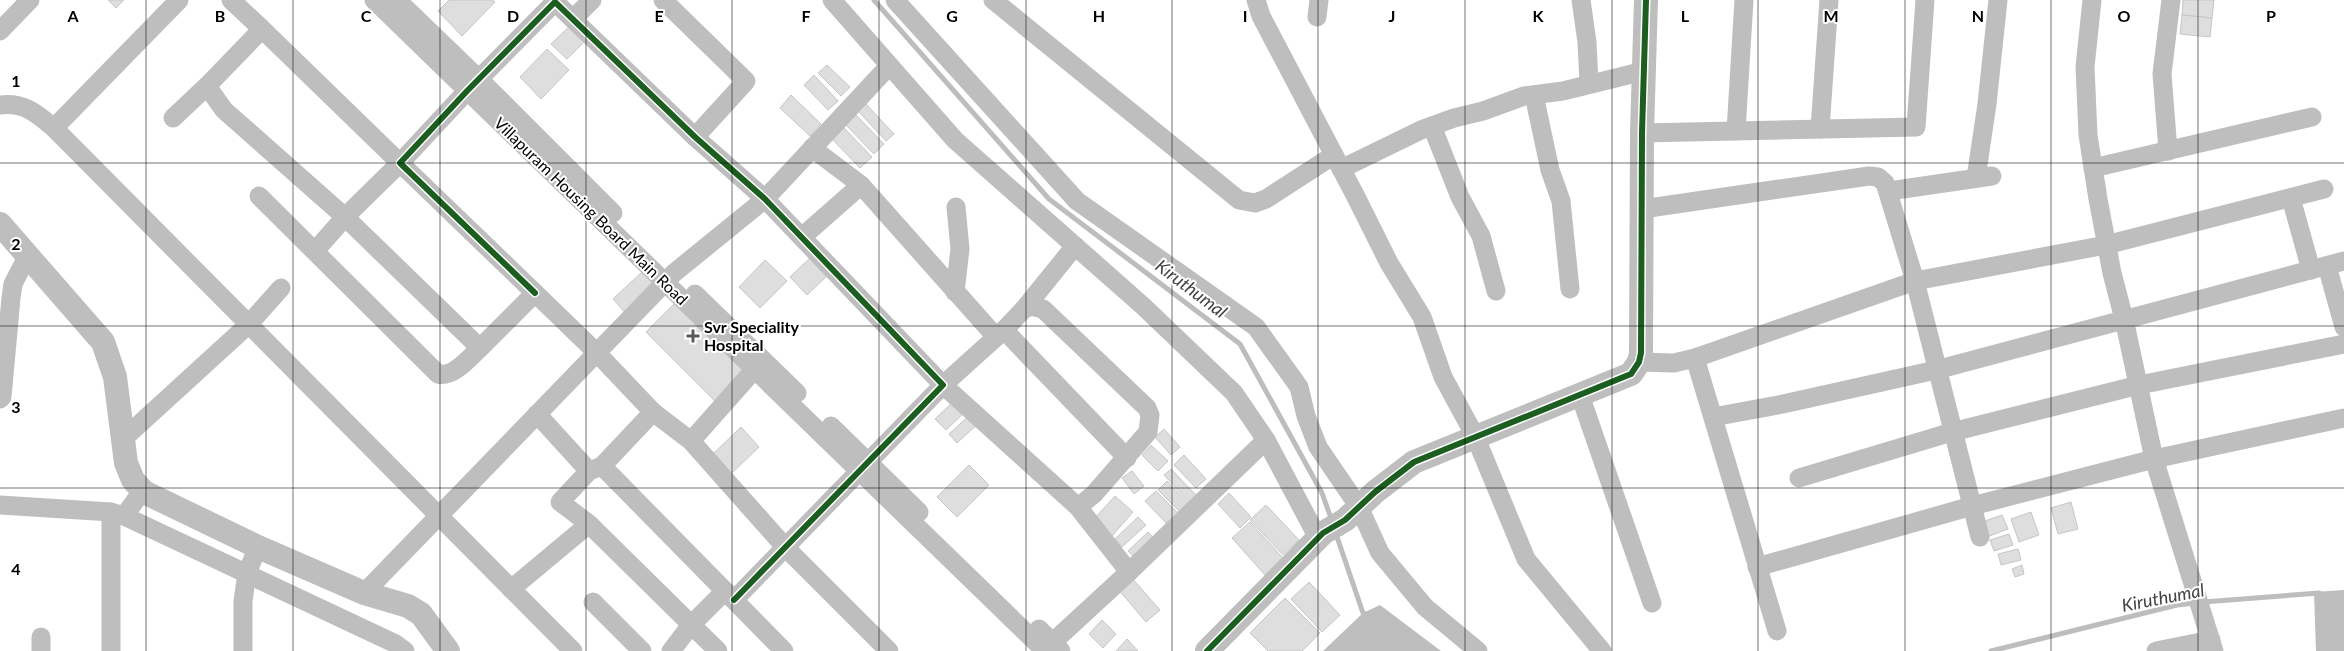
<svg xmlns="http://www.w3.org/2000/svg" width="2344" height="651" font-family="Lato,sans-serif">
<rect width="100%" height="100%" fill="#fff"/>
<g fill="#bdbdbd">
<path d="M2344,590V651H2316L2314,592Z"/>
<path d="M1380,605L1441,651H1323L1363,613Z"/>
</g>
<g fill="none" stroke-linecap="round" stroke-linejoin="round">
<g stroke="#bdbdbd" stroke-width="5">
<path d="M874,0L1049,199L1240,344L1322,493L1332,521"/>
<path d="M1336,534L1363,613L1368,616"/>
<path d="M2203,602L2319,593"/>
<path d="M1991,651L2177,605L2195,603"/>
</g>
</g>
<g fill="#dedede" stroke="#c6c6c6">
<path d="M108,0H124L116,8Z"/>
<path d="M449,0H493L495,2L462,36L438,11Z"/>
<path d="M2183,0H2214L2212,18L2182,15Z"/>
<path d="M2182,15L2212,18L2210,37L2180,34Z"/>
<path d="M572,24L587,39L567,59L551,44Z"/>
<path d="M547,49L569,70L541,99L520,77Z"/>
<path d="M827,65L850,87L841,96L818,73Z"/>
<path d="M814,75L838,101L828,110L804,85Z"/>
<path d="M791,95L821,124L810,136L780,108Z"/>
<path d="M865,103L894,134L886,141L858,111Z"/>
<path d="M856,115L884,144L874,154L846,125Z"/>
<path d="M844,128L872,157L860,168L832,139Z"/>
<path d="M813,255L830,273L807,295L790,277Z"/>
<path d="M765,260L787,281L760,308L739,287Z"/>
<path d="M643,271L658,288L628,316L613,299Z"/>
<path d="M676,302L744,371L715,401L646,332Z"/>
<path d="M957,398L968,409L946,430L935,419Z"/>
<path d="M972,413L980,422L957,443L949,434Z"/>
<path d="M741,427L759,447L731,474L712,455Z"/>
<path d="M1164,429L1180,447L1171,455L1155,437Z"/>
<path d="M1151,445L1168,461L1158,471L1142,455Z"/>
<path d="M1184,455L1206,479L1196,488L1174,465Z"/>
<path d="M969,465L989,485L957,517L937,497Z"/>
<path d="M1171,469L1197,496L1190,503L1164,475Z"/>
<path d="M1132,471L1144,486L1134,494L1122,478Z"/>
<path d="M1167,481L1190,505L1182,514L1158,490Z"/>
<path d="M1156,491L1180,515L1169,526L1145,501Z"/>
<path d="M1229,493L1251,517L1240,528L1218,504Z"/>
<path d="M1115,496L1133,512L1112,536L1094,519Z"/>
<path d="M2071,502L2078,529L2058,534L2051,508Z"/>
<path d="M1266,505L1299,540L1283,555L1250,520Z"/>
<path d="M2031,512L2039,535L2019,542L2011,519Z"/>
<path d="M2002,515L2008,529L1987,537L1982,522Z"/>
<path d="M1138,517L1146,525L1122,547L1115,539Z"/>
<path d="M1250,522L1283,558L1265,575L1232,538Z"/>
<path d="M1148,532L1157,541L1137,560L1128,551Z"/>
<path d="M2009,534L2013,545L1994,551L1990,540Z"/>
<path d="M2018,549L2021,560L2001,565L1998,554Z"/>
<path d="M2022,565L2024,574L2015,577L2012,569Z"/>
<path d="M1131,577L1160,610L1146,622L1118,589Z"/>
<path d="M1309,582L1340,615L1322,632L1291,599Z"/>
<path d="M1285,598L1320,633L1302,651H1268L1250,633Z"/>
<path d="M1102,620L1116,634L1103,648L1089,634Z"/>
<path d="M1127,639L1138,651H1116Z"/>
</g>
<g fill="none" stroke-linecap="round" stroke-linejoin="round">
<g stroke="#bebebe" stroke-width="19">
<path d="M231,0L262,29L207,86L224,110L345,217L480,348L535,293L597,353L653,412L691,441L786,548L889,651"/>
<path d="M374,0L1045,651"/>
<path d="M397,0L479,79L613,213"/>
<path d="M663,0L746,81L695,137"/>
<path d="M832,0L955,140L1143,306L1234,393L1266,440L1318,538"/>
<path d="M895,0L1077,201L1256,327L1299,387L1306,416L1318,447L1359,507L1380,553L1425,607L1478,651"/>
<path d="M993,0L1239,200L1255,203L1266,199L1334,155"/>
<path d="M1256,0L1261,16L1355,195L1389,263L1422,317L1443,377L1475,436L1526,559L1602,651"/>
<path d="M1581,0L1587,42L1589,83"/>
<path d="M2092,0L2085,67L2088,135L2098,199L2112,273L2124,319L2154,459L2214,651"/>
<path d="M1317,17L1319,0"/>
<path d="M573,19L592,0"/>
<path d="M262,29L400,163L345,217L315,251"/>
<path d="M0,31L30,0"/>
<path d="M1534,95L1550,170L1561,201L1570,289"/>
<path d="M0,105C24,102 36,113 54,128L573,651"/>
<path d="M173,118L207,86"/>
<path d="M1432,126L1460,197L1481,236L1496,291"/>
<path d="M54,128L179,0"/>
<path d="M1820,129L1829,0"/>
<path d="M1736,131L1744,0"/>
<path d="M1642,133L1916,127L1925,0"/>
<path d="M812,148L861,185"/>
<path d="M2168,151L2162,74L2171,0"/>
<path d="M2093,168L2312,117"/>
<path d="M1341,169L1421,130L1454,118L1483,111L1524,96L1563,91L1644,71"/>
<path d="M1976,178L1987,104L1998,0"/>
<path d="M1889,191L1992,176"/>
<path d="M259,196L438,374C453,378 469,358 480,348"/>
<path d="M2291,198L2311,270"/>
<path d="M1642,209L1869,176L1878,177L1885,183L1915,281L1980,537"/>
<path d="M802,237L861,185L996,337"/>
<path d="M2327,266L2344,327"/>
<path d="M955,292L960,249L956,207"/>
<path d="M535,293L400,163L467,91L555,2L695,137L765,199L943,385L734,600"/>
<path d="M695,294L797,393"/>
<path d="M1031,306L1043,309L1147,408L1150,415L1148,432L1094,494L1078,507L943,385L1004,330L1024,309Z"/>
<path d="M1024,309L1075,246"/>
<path d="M1004,330L1127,458"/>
<path d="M1695,358L1777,631"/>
<path d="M1639,362L1674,363L1695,358L1915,281L2106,245L2324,189"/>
<path d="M1580,395L1652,603"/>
<path d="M0,399L2,397L11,298L13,284L27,257"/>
<path d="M653,412L602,466L784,651"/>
<path d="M537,414L589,471"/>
<path d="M1713,417L1783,404L1936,370L2344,261"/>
<path d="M831,426L919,512"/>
<path d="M122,440L249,324L281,288"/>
<path d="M691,441L754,370"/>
<path d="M602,466L589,471L560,502L589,524L718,651"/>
<path d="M1799,478L1952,432L2139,385L2344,344"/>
<path d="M0,505L111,512L124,516L394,643L405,651"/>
<path d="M1078,507L1129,572"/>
<path d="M111,512V651"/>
<path d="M124,516L138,497L144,492"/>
<path d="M1757,567L1972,506L2154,459L2344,418"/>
<path d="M511,589L589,524"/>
<path d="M364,593L674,273L765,199L889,66"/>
<path d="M593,602L642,651"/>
<path d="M1039,629L1061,651"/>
<path d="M41,637V651"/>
<path d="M243,651V601L247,573L258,547"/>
<path d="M671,651L691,625L725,591"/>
<path d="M1055,651L1053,642L1129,572L1266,440"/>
<path d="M2156,651L2211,640"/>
</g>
<g stroke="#bebebe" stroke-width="24">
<path d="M0,224L103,342L115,377L126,463L133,480L144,492L258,547L364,593L408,606L421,614L448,651"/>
<path d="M1207,651L1323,533L1345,520L1375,492L1414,462L1631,374L1639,362L1641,353L1642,133L1646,0"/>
</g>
<defs>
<g id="cycleway">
<path d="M535,293L400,163L467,91L555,2L695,137L765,199L943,385L734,600"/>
<path d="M1207,651L1323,533L1345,520L1375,492L1414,462L1631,374L1639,362L1641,353L1642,133L1646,0"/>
</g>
</defs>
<use href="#cycleway" stroke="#fff" stroke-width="9"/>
<use href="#cycleway" stroke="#1b5e20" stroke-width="6"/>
</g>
<path fill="none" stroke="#000" stroke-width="1" stroke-opacity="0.55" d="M146,0V651M293,0V651M440,0V651M586,0V651M732,0V651M879,0V651M1026,0V651M1172,0V651M1318,0V651M1465,0V651M1612,0V651M1758,0V651M1905,0V651M2051,0V651M2198,0V651M0,163H2344M0,326H2344M0,488H2344"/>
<path fill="#595959" stroke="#fff" stroke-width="2" d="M690.5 328.5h5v5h5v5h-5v5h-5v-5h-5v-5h5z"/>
<g text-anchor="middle" stroke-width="4" stroke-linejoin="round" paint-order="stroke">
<g font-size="16" fill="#000" stroke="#fff">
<text transform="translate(591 211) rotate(44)" y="6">Villapuram Housing Board Main Road</text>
</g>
<g font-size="16" font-weight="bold" fill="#000" stroke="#fff" text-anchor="start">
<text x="704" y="333">Svr Speciality<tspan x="704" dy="18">Hospital</tspan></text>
</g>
<g font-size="18" font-style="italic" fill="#424242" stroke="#fff">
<text transform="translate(1191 289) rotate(37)" y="6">Kiruthumal</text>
<text transform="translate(2163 598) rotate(-11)" y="6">Kiruthumal</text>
</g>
</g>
<g font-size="16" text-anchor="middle" font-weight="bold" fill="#000" stroke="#fff" stroke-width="4" stroke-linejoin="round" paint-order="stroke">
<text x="73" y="22">A</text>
<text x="220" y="22">B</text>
<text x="366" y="22">C</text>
<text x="513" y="22">D</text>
<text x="659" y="22">E</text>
<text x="806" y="22">F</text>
<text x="952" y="22">G</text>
<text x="1099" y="22">H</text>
<text x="1245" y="22">I</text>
<text x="1392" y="22">J</text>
<text x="1538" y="22">K</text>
<text x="1685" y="22">L</text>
<text x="1831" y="22">M</text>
<text x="1978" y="22">N</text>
<text x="2124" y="22">O</text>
<text x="2271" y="22">P</text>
<text x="16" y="87">1</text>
<text x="16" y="250">2</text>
<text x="16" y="413">3</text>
<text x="16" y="575">4</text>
</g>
</svg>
